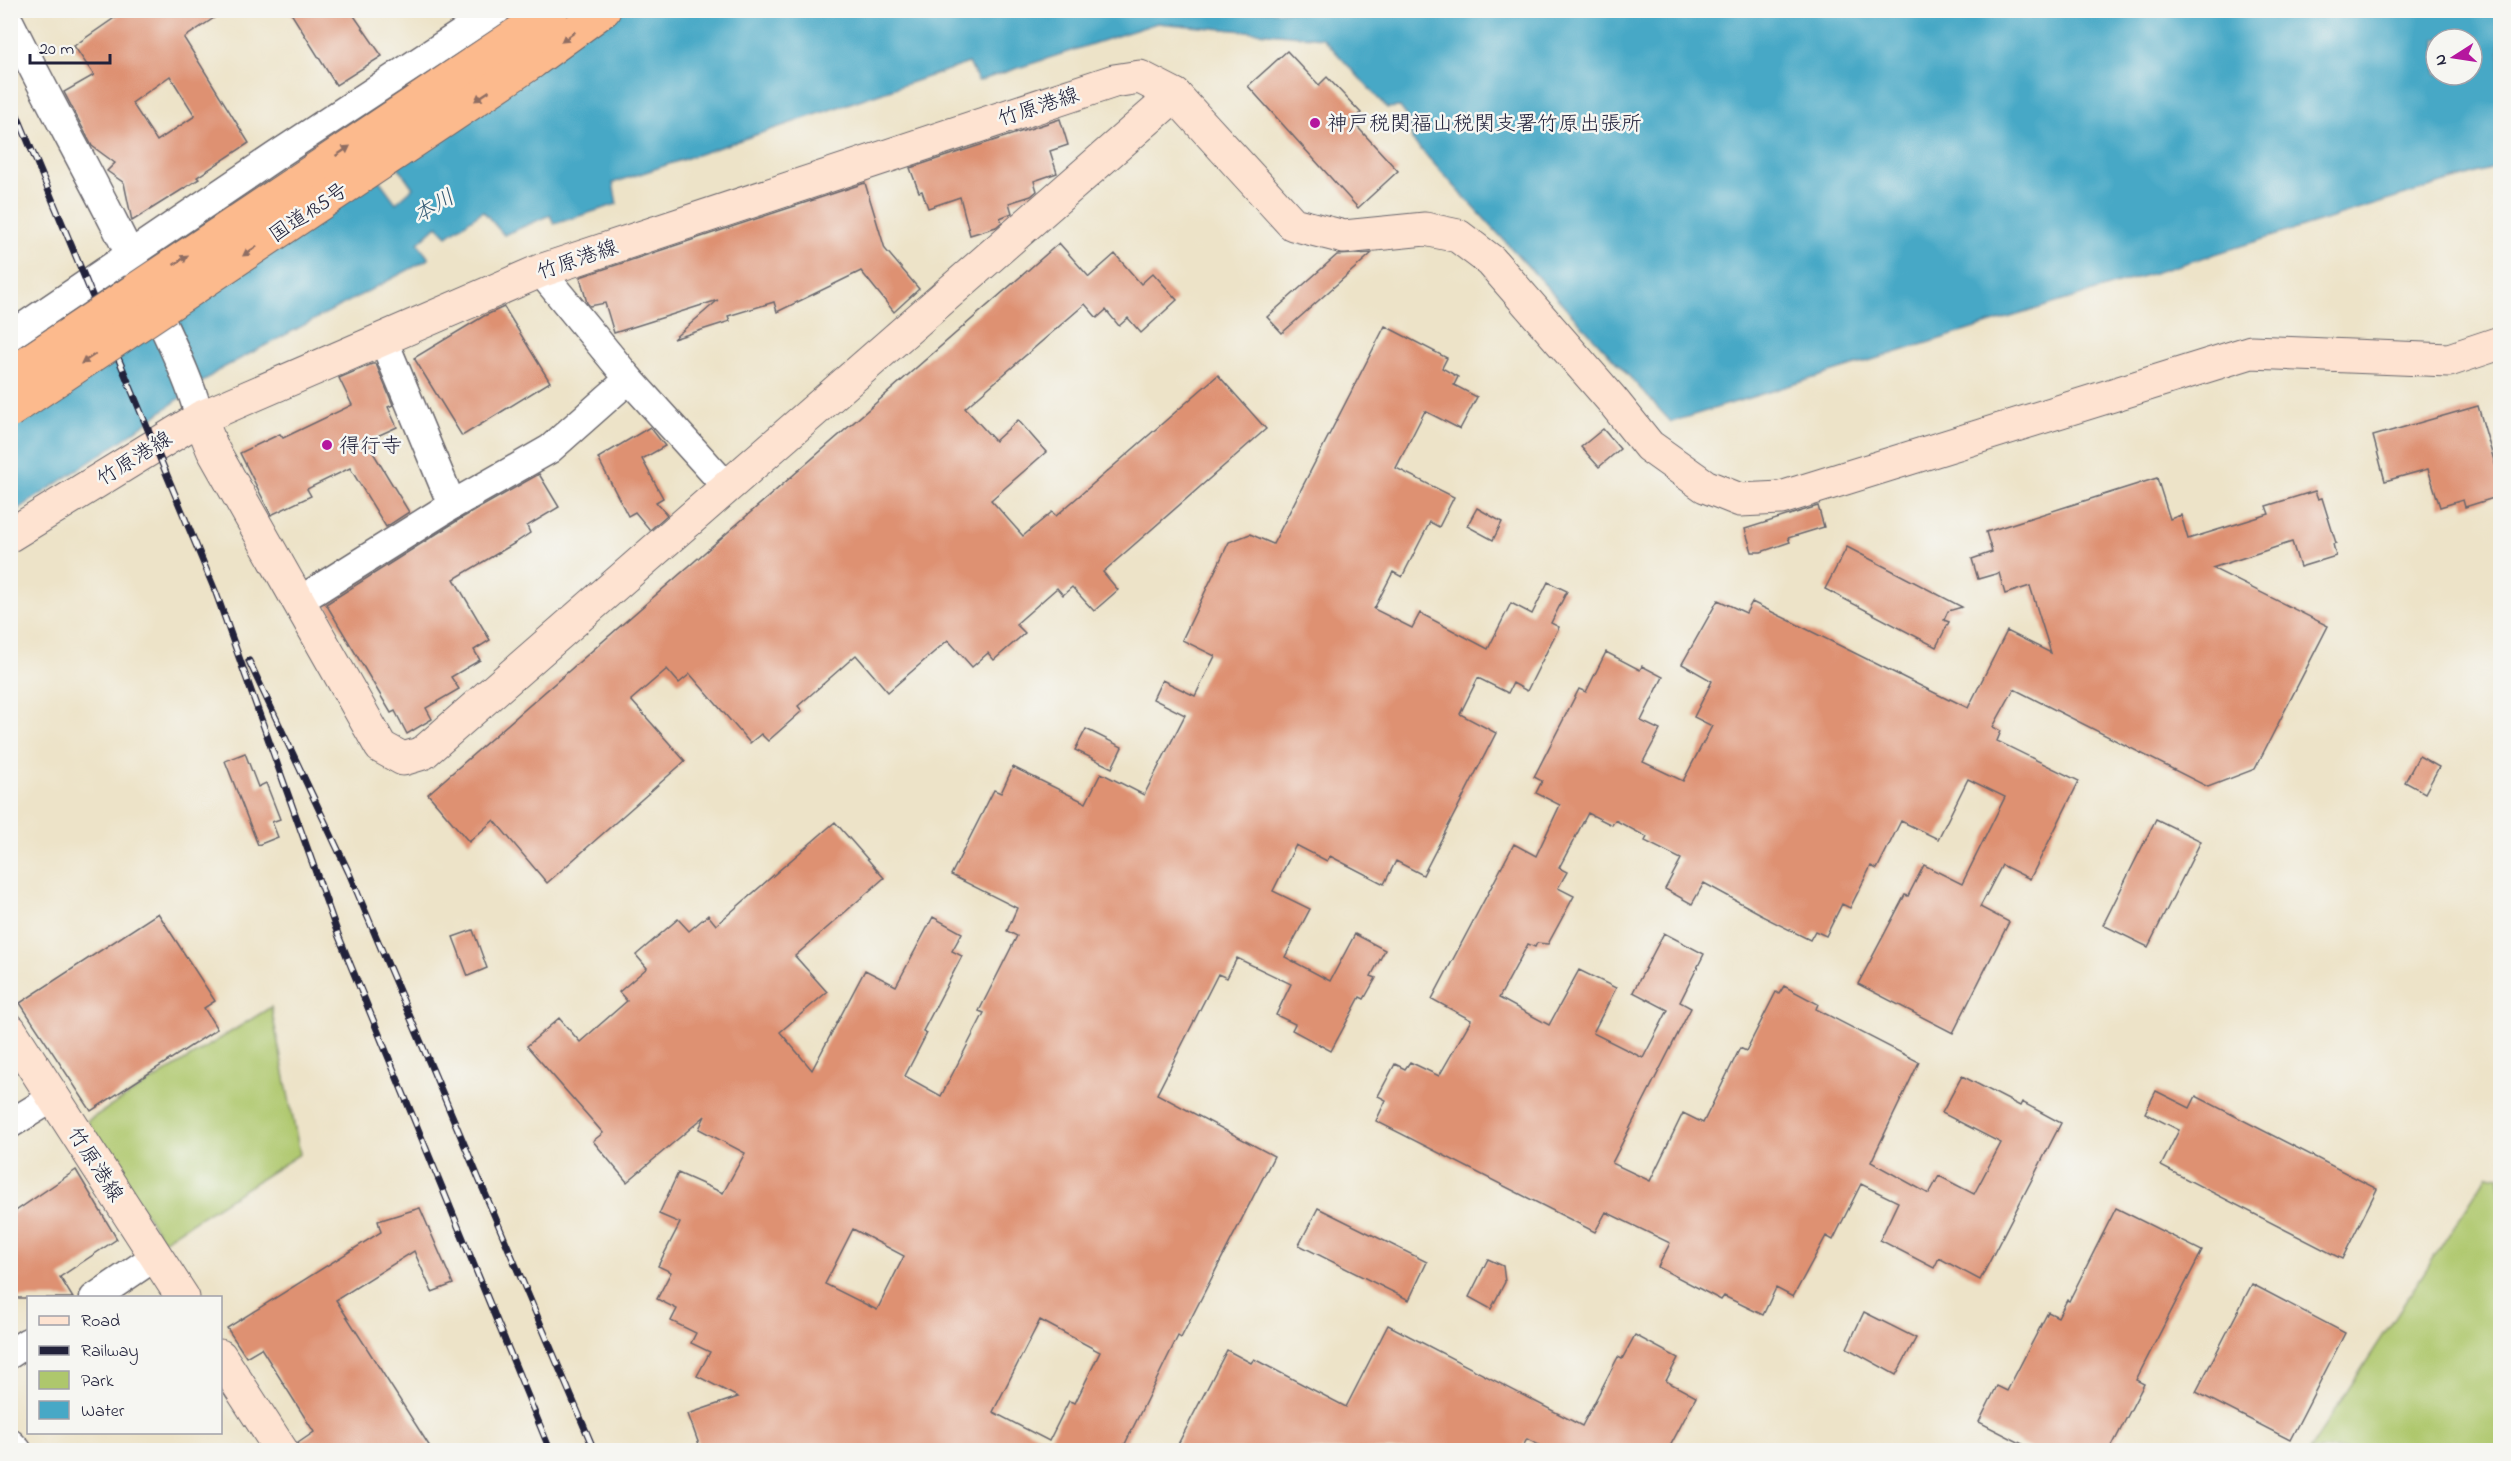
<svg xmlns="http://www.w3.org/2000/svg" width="2511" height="1461" font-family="'Indie Flower','Klee One',sans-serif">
<rect width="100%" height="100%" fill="#f6f6f2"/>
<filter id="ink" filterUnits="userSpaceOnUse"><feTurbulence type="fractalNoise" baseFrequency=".0167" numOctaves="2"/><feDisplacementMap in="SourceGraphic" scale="12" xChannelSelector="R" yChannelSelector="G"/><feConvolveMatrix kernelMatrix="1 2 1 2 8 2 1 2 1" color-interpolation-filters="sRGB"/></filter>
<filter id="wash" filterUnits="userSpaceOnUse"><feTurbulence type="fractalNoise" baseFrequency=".008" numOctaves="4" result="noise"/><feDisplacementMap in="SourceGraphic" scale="24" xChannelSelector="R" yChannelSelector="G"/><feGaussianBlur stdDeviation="1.35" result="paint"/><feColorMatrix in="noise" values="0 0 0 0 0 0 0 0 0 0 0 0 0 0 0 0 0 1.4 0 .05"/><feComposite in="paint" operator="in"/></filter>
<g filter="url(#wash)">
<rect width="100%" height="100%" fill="#ede3c8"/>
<g fill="#aec76c" stroke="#687454" stroke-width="1.5">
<path d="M271,1007L300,1154L163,1241L87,1121Z"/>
<path d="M2488,1174L2500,1176V1450H2309Z"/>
</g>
<path fill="#47a8c6" stroke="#346580" stroke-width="1.5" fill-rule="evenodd" d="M528,11H2500V166L1671,422L1412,140L1409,119L1400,107L1387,108L1323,38L1157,23L978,81L969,63L613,183L617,204L554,224L550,215L504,235L483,211L447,236L437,226L418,243L429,259L219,370L121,441L11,514V356L137,267L151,254L343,131L396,203L413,188L361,114ZM2436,39H2472V75H2436Z"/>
<g id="blocks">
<g fill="#de9172" fill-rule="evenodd">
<path d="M126,10H226L184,38L249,143L197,177L199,179L132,221L124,183L107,171L115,163L92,146L64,92L94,75L74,46ZM170,76L195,116L157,141L132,103Z"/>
<path d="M289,10H350L382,56L336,85Z"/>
<path d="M1287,51L1319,85L1327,77L1361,113L1352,121L1398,171L1358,208L1248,86Z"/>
<path d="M1060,119L1068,145L1050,151L1057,173L1034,181L1037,191L1031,196L1009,203L1012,213L1000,218L1002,222L996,227L970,235L960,197L928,208L922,191L919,192L910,168Z"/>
<path d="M865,183L885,249L919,289L894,312L861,271L777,312L774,302L728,316L730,321L673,339L718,300L614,333L605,303L590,306L587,303L580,277Z"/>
<path d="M1059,243L1089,277L1115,254L1141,284L1153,273L1177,300L1141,333L1128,318L1119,326L1106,310L1097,318L1085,304L965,408L995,441L1018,420L1046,452L991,500L1023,536L1052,512L1056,516L1218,375L1266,429L1103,572L1118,590L1094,611L1072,587L1063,595L1057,588L1016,624L1025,633L994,660L988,653L972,667L948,640L888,692L856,655L798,706L802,711L768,741L761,734L750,743L690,674L679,683L667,669L631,700L685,761L547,883L494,820L469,842L428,794Z"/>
<path d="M1372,253L1282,333L1267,317L1337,255Z"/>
<path d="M504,307L550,382L462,436L414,358L484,316Z"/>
<path d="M1385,326L1447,358L1442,368L1458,377L1454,385L1477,397L1460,429L1425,411L1396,468L1454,497L1439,527L1430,522L1402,577L1393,572L1374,609L1412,628L1420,613L1488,649L1511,603L1532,614L1548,582L1567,591L1551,623L1559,627L1527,691L1513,683L1508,693L1478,678L1460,714L1496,733L1423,875L1396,861L1384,884L1330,856L1327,861L1296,845L1273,891L1310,909L1285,957L1330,981L1355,934L1385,950L1371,976L1376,978L1364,999L1360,997L1331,1051L1292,1030L1295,1024L1276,1015L1291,984L1237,958L1227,978L1218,974L1157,1094L1274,1156L1181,1338L1178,1336L1122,1450H701L688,1414L738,1397L697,1376L710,1352L691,1343L696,1333L671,1321L677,1309L657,1299L671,1272L658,1266L680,1223L659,1214L678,1173L723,1193L745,1153L699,1129L705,1116L627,1182L593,1141L603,1133L527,1046L559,1018L580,1042L627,1001L619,992L647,968L636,955L678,919L689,931L708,915L716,925L835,822L884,878L795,956L827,992L780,1032L812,1070L865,970L896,986L933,917L962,933L952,951L962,956L923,1031L927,1033L905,1076L941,1096L984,1013L979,1011L1017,936L1007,931L1017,908L951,875L994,790L1001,793L1013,767L1086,803L1101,773L1144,795L1185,715L1153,699L1162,680L1195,696L1215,656L1182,640L1229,542L1250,534L1273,544ZM853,1229L904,1256L877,1310L825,1284ZM1040,1320L1100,1352L1075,1403L1069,1401L1049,1441L993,1412Z"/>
<path d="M372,364H376L393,405L388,407L397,427L366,441L409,512L386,527L350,468L307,489L311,496L271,515L240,453L280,434L283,438L352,405L339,378Z"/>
<path d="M2478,406L2496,467L2500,466V496L2465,507L2463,500L2440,507L2428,469L2385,481L2373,436Z"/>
<path d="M650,427L665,446L642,459L663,498L656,502L667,515L650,530L635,512L628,516L598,458Z"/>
<path d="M1603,429L1620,449L1599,467L1581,447Z"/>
<path d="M539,474L559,507L527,526L530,533L515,543L454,579L490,640L474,650L480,660L451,677L459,689L426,708L432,719L407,734L395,711L391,713L326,604L460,519Z"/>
<path d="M2157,478L2170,519L2181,515L2188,539L2269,514L2266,506L2315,491L2318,499L2322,498L2336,543L2333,544L2336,556L2300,567L2292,542L2212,568L2328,626L2255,769L2208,787L2014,689L1993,727L2001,731L1997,741L2079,781L2030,879L2002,865L1980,907L2009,922L1953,1033L1858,984L1905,895L1908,896L1924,865L1962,884L2005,797L1968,779L1938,839L1901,821L1877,869L1871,866L1850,908L1842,904L1826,936L1815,931L1810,940L1760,915L1761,914L1704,883L1692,904L1665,889L1681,859L1645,841L1647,837L1615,820L1612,825L1588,813L1559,868L1567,872L1558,888L1574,896L1548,944L1537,943L1535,947L1528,944L1499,998L1549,1025L1579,970L1616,988L1593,1033L1643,1058L1668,1010L1633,992L1664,933L1704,954L1680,1002L1691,1008L1612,1163L1650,1181L1683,1113L1703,1123L1740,1048L1746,1051L1776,992L1779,994L1784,986L1818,1004L1816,1009L1919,1062L1871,1162L1929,1194L1939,1176L1974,1194L2001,1143L1942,1113L1962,1076L2020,1106L2022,1102L2061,1123L1980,1280L1939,1258L1934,1268L1880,1240L1898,1202L1861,1184L1833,1240L1826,1236L1793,1297L1776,1288L1763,1315L1724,1296L1721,1300L1658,1267L1670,1243L1606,1212L1595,1232L1376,1121L1386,1100L1378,1096L1395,1064L1405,1069L1410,1062L1439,1076L1471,1020L1432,999L1514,844L1536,856L1560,805L1536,793L1542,781L1534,777L1579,689L1586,692L1606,652L1640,670L1642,666L1663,677L1641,721L1660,730L1643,762L1683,781L1712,726L1694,717L1712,681L1682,664L1718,600L1746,613L1752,602L1949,700L1950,699L1968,708L2007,631L2051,653L2030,586L2005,594L1999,573L1978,579L1972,559L1992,552L1986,532Z"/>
<path d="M1818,506L1824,527L1788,538L1790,542L1761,552H1752L1745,529Z"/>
<path d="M1477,508L1502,522L1493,540L1467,526Z"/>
<path d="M1847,547L1962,607L1948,611L1944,620L1949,622L1936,647L1825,589Z"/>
<path d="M1086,729L1122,747L1112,768L1075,750Z"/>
<path d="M245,753L258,787L266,783L280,819L272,822L278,837L258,845L225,761Z"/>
<path d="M2419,756L2439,767L2425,793L2405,782Z"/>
<path d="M2156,819L2201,841L2148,947L2103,925Z"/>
<path d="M158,913L215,1001L204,1008L217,1029L91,1111L20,1003Z"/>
<path d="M473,930L487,968L468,976L453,937Z"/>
<path d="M2156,1091L2190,1108L2196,1096L2377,1189L2342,1259L2161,1166L2179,1130L2145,1113Z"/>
<path d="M76,1170L117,1239L60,1277L73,1298H10V1215Z"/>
<path d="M420,1208L453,1284L432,1292L414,1251L336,1300L432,1450H299L298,1443L314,1432L261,1348L246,1357L227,1328L381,1232L378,1221Z"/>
<path d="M1318,1208L1427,1262L1409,1300L1299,1245Z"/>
<path d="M2116,1208L2202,1251L2136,1380L2144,1384L2110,1450H2034L1979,1422L1997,1386L2007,1391L2048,1312L2058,1317L2067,1300L2069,1301Z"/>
<path d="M1488,1259L1503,1266L1505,1282L1491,1309L1469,1297Z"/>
<path d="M2252,1284L2345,1333L2290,1440L2196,1392Z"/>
<path d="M1864,1312L1916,1338L1896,1375L1847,1348Z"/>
<path d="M1388,1325L1582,1426L1618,1357L1622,1359L1635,1335L1678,1358L1666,1381L1696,1397L1668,1450H1549L1527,1439L1521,1450H1175L1227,1350L1251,1363L1254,1359L1346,1407Z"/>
</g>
</g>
</g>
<g filter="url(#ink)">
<use href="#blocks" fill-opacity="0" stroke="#69666c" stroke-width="1.5"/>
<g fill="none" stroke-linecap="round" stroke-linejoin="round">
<defs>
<g id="street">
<path d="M10,23C58,120 113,214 157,312C173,347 190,381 200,418"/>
<path d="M540,271L629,379L726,486"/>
<path d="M10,336L277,155L497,10"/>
<path d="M383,339L452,505"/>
<path d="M299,601L452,505L550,449L629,379"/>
<path d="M10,1124L54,1097"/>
<path d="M94,1298L156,1256"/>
<path d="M10,1354L28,1342"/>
<path d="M10,1443L17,1450"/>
</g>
<g id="secondary">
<path d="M200,418L213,450L381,747L403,759L423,753L1175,95"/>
<path d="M10,535L200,418L540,271L1114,81L1140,77L1175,95L1293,224L1344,237L1425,229L1458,236L1491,261L1612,400L1649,446L1705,486L1740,500L1781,498L2251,352L2449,360L2500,343"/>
<path d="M10,1030L183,1298"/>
<path d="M220,1356L281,1450"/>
</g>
<g id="highway">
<path d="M514,36L552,10"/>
<path d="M531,63L604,10"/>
</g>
</defs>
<use href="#street" stroke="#69666c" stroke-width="31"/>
<use href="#secondary" stroke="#69666c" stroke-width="35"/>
<use href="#highway" stroke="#69666c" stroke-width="35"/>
<use href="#street" stroke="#fff" stroke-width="28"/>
<use href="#secondary" stroke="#fee3d1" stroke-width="33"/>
<use href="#highway" stroke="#fcba8d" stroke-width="33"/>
<defs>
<g id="rail">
<path d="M10,98L216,593L339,937L550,1450"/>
<path d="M249,661L349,873L594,1450"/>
</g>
</defs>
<use href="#rail" stroke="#22223b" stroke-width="7"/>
<use href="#rail" stroke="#f6f6f2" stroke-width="4.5" stroke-dasharray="14" stroke-linecap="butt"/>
<defs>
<g id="highway-bridge">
<path d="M10,374L514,36"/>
<path d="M10,411L531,63"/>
</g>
</defs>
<use href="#highway-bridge" stroke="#69666c" stroke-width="35" stroke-linecap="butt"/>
<use href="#highway-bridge" stroke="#fcba8d" stroke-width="33"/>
</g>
<defs><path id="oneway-solid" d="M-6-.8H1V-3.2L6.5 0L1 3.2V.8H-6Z" transform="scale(1.5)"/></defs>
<g fill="#8f6e64">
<use href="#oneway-solid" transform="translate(568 37) rotate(144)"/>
<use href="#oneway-solid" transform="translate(482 96) rotate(146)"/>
<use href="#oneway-solid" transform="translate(343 151) rotate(-34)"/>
<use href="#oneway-solid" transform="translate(250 251) rotate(146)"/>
<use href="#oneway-solid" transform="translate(181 260) rotate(-34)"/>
<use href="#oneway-solid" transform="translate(88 359) rotate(146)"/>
</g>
</g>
<g fill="#b5179e" stroke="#f6f6f2" stroke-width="2">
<circle cx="1315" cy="123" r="6"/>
<circle cx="327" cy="445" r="6"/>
</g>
<g text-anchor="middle" stroke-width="5" stroke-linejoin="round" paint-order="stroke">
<g font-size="21" fill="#22223b" stroke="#f6f6f2">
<text transform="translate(1038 106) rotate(-18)" y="7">竹原港線</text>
<text transform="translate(308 212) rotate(-34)" y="7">国道185号</text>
<text transform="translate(577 259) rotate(-19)" y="7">竹原港線</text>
<text transform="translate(134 458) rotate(-32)" y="7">竹原港線</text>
<text transform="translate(96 1164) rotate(57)" y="7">竹原港線</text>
</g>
<g font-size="21" fill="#22223b" stroke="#f6f6f2" text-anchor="start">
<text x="1327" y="130">神戸税関福山税関支署竹原出張所</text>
<text x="339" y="452">得行寺</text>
</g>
<g font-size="22" font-style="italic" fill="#315873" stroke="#f6f6f2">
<text transform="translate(433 205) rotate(-30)" y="8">本川</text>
</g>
</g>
<rect width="2511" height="1461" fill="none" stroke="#f6f6f2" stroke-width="36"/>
<rect x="27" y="1296" width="195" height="138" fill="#f6f6f2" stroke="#a1a1a9" stroke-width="1.5"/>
<rect x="39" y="1316" width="30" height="9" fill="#fee3d1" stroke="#a1a1a9" stroke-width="1.5"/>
<text x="81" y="1326" font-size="18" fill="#22223b">Road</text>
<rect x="39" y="1346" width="30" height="9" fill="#22223b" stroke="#a1a1a9" stroke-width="1.5"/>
<text x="81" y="1356" font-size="18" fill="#22223b">Railway</text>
<rect x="39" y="1371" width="30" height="18" fill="#aec76c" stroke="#a1a1a9" stroke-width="1.5"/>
<text x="81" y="1386" font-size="18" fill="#22223b">Park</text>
<rect x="39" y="1401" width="30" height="18" fill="#47a8c6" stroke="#a1a1a9" stroke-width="1.5"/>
<text x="81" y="1416" font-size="18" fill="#22223b">Water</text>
<g transform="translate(2454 57) rotate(258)"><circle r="28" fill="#f6f6f2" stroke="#a1a1a9" stroke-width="1.5"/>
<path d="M0-4.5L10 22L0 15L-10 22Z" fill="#b5179e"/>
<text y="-9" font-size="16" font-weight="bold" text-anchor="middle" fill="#22223b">N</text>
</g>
<path d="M30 54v9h80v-9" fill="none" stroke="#22223b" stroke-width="3"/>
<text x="39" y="54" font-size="18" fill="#22223b" stroke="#f6f6f2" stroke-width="4.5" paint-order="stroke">20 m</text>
</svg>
